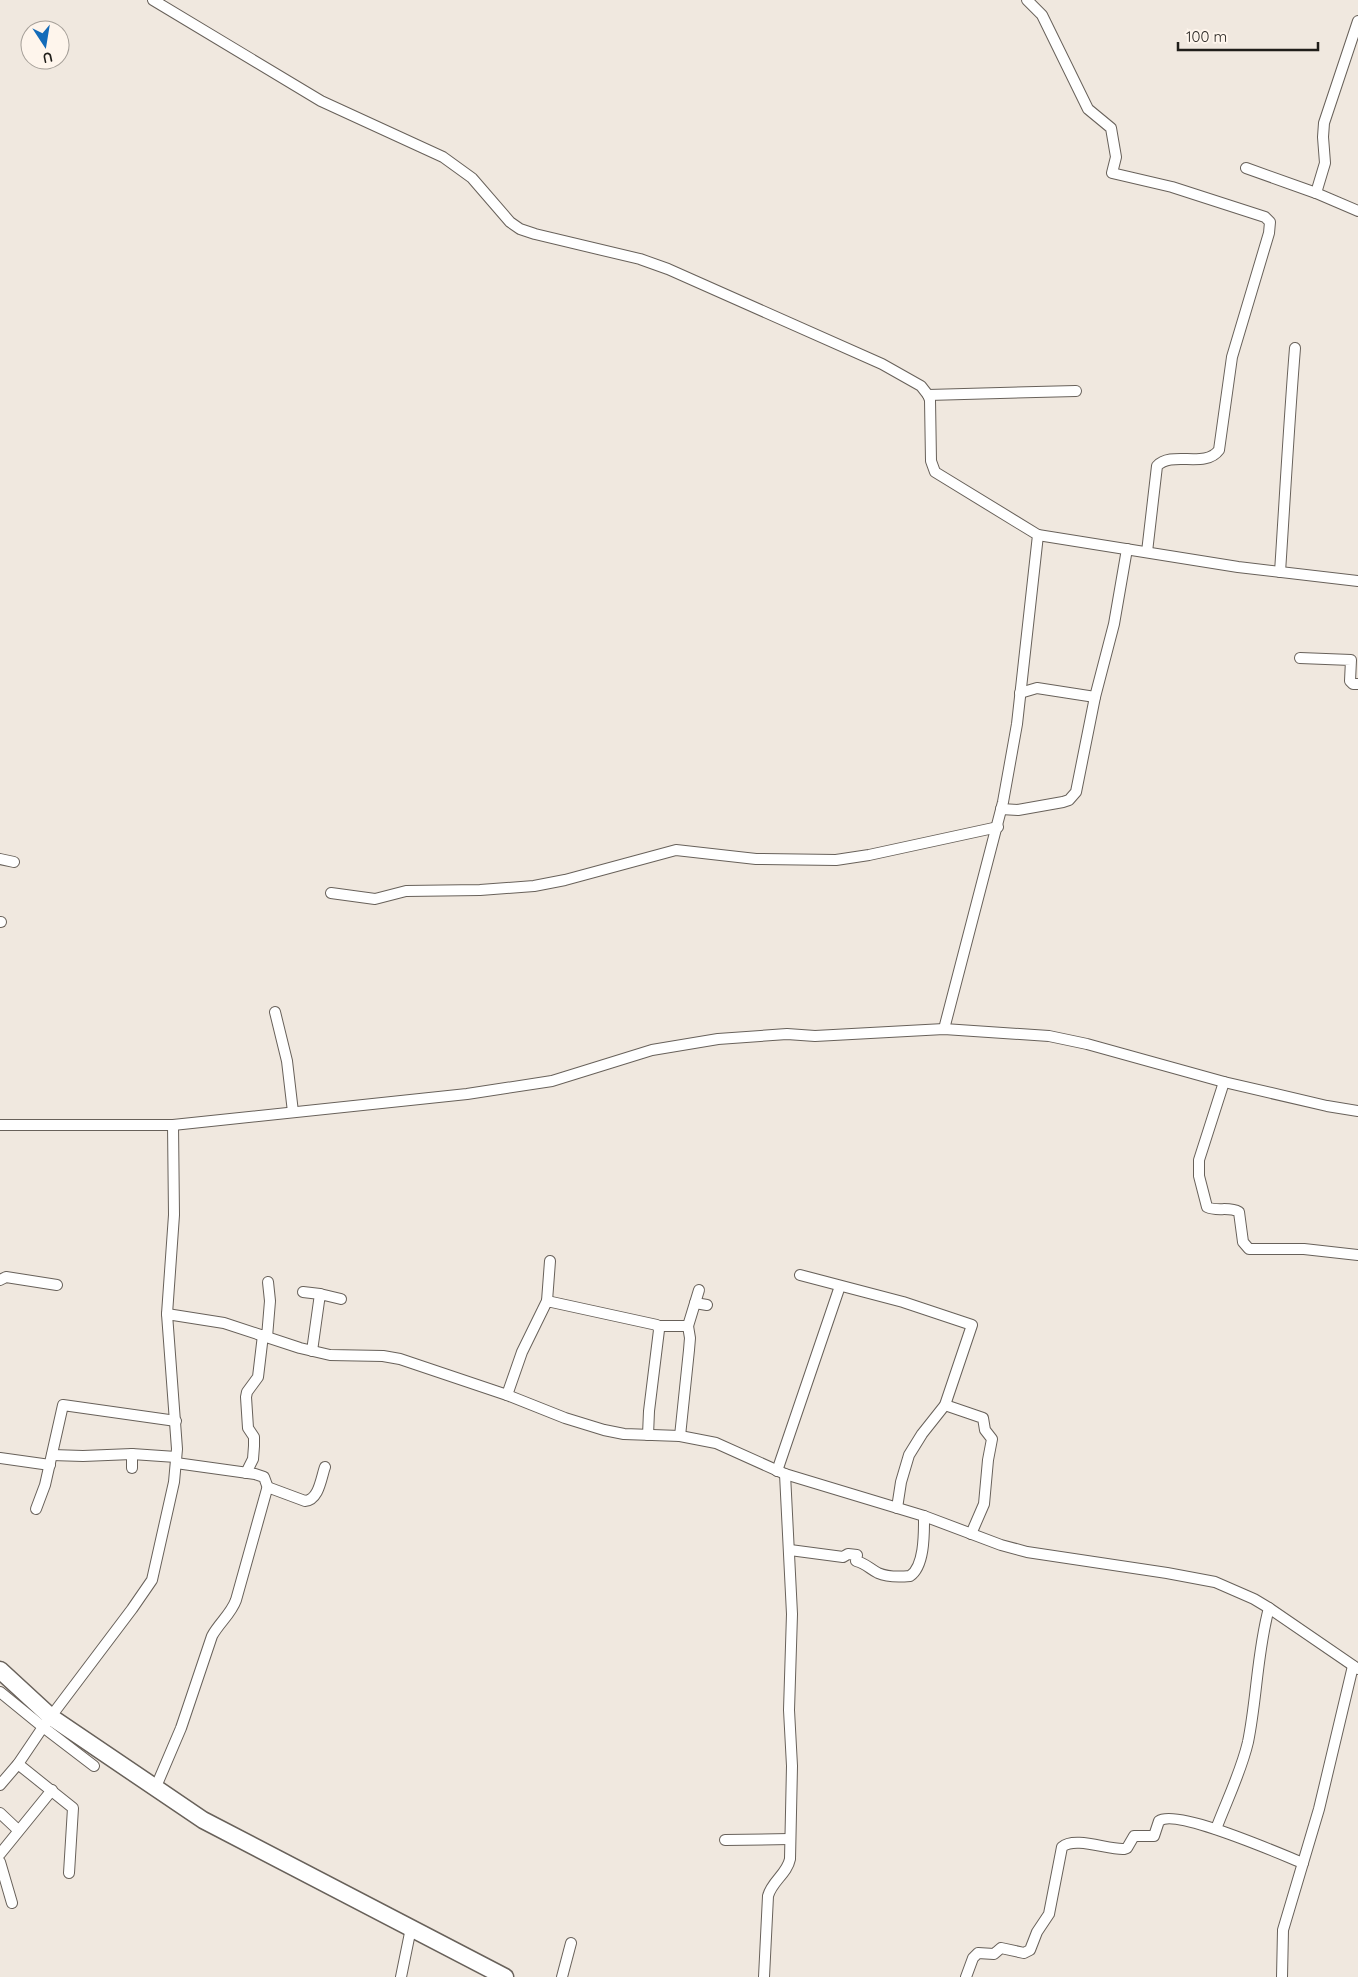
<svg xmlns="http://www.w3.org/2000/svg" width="1358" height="1977" font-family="Quicksand,sans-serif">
<rect width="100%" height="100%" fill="#f0e8df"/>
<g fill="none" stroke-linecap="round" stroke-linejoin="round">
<defs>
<g id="street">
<path d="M153,0L321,101L443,157L472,178L510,222L520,229L535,234L640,259L668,269L882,364L921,386L928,395L930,400L931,461L935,472L1038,535L1017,724L1003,802L944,1029"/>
<path d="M1027,0L1042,15L1088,109L1111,128L1116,157L1112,173L1172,187L1265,217L1270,222L1269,233L1232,357L1219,450C1205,469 1172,450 1157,466L1147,552"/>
<path d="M1358,21L1324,123L1323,137L1325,163L1316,193L1358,211"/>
<path d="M1246,168L1316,193"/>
<path d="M928,395L1076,391"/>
<path d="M1038,535L1238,567L1358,581"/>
<path d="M1280,572C1285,497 1289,422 1295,348"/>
<path d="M1300,658L1351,660L1350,681L1353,684H1358"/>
<path d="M1020,693L1037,688L1095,697"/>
<path d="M1001,809L1018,810L1063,802L1069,800L1076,792L1095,697L1114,624L1127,549"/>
<path d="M0,859L14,862"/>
<path d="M331,893L375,899L406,891L480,890L534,886L565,880L676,850L756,859L836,860L869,855L998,827"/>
<path d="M0,922H1"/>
<path d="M275,1012L287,1061L293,1112"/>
<path d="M1224,1082L1199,1160V1176L1207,1207C1217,1212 1229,1206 1239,1212L1243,1242L1249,1249H1304L1358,1255"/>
<path d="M0,1125H173L467,1094L552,1081L652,1050L718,1039L787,1034L815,1036L944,1029L1049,1036L1087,1044L1224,1082L1327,1106L1358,1111"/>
<path d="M800,1275L903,1302L972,1325L945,1405L922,1434L909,1455L901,1482L897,1508"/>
<path d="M0,1280L6,1277L57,1285"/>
<path d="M303,1292L320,1294"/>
<path d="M547,1301L550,1261"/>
<path d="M695,1303L707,1305"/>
<path d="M167,1314L174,1215L173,1125"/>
<path d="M659,1326H688L699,1290"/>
<path d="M267,1337L270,1301L268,1282"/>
<path d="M312,1351L320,1294L341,1299"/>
<path d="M507,1395L522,1352L547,1301L657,1325L659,1330L649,1411L648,1435"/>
<path d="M945,1405L983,1418L985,1430L992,1439L988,1460L984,1504L971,1534"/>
<path d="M680,1436L689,1350L690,1338L688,1326"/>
<path d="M52,1455L83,1456L132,1454L176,1457"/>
<path d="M0,1458L50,1465"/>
<path d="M176,1463L255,1474L264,1477L268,1488"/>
<path d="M132,1468V1454"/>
<path d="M777,1471L840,1286"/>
<path d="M246,1473L253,1459L254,1446V1437L248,1428L246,1397L247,1392L258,1377L263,1335"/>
<path d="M36,1509L45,1485L63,1405L176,1421"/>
<path d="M790,1550L843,1557L848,1554L857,1555L856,1561C865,1563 870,1569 878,1573C887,1577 900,1577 910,1576C925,1566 924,1532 924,1516"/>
<path d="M0,1692L43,1727L94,1766"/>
<path d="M18,1764L73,1808L69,1873"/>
<path d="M0,1785L18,1764L43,1727L132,1609L152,1580L174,1482L177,1449L167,1314L224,1323L300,1348L330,1355L383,1356L400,1359L507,1395L565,1418L604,1430L624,1434L680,1436L716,1443L785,1474L924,1516L1001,1545L1027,1552L1167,1573L1215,1582L1254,1599L1269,1608L1358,1669"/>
<path d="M155,1789L181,1728L212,1636C219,1623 231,1614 236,1600L267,1489L270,1488L305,1501C319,1500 321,1478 325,1467"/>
<path d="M0,1813L18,1830"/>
<path d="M1216,1829C1227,1800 1241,1772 1248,1742C1257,1698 1257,1652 1269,1608"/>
<path d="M725,1840L790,1839"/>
<path d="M0,1854L52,1790"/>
<path d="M0,1862L12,1903"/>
<path d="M401,1977L411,1928"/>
<path d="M562,1977L571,1943"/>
<path d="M764,1977L768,1896C772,1881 787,1874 790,1859L792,1766L789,1710L792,1614L785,1474"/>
<path d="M966,1977L973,1958L978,1953L994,1954L1001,1948L1024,1953L1030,1950L1037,1932L1049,1914L1062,1847C1075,1836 1108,1850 1124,1849L1127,1848L1134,1836H1154L1159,1821C1176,1808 1280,1854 1303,1863"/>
<path d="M1282,1977L1283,1930L1319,1809L1353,1666"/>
</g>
<path id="primary" d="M0,1670L51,1717L203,1820L505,1977"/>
</defs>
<use href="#street" stroke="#68615a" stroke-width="12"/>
<use href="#primary" stroke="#68615a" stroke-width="19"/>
<use href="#street" stroke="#fff" stroke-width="10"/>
<use href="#primary" stroke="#fff" stroke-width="16"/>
</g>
<g transform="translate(45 45) rotate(168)"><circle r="24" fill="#fef5ec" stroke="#a59f98"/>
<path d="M0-4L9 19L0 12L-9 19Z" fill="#136bb9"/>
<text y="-8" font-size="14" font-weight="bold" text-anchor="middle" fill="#201e1a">U</text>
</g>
<path d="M1178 42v8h140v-8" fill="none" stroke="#201e1a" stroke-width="2.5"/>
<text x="1186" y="42" font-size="15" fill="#201e1a" stroke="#fef5ec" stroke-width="4" paint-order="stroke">100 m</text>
</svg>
